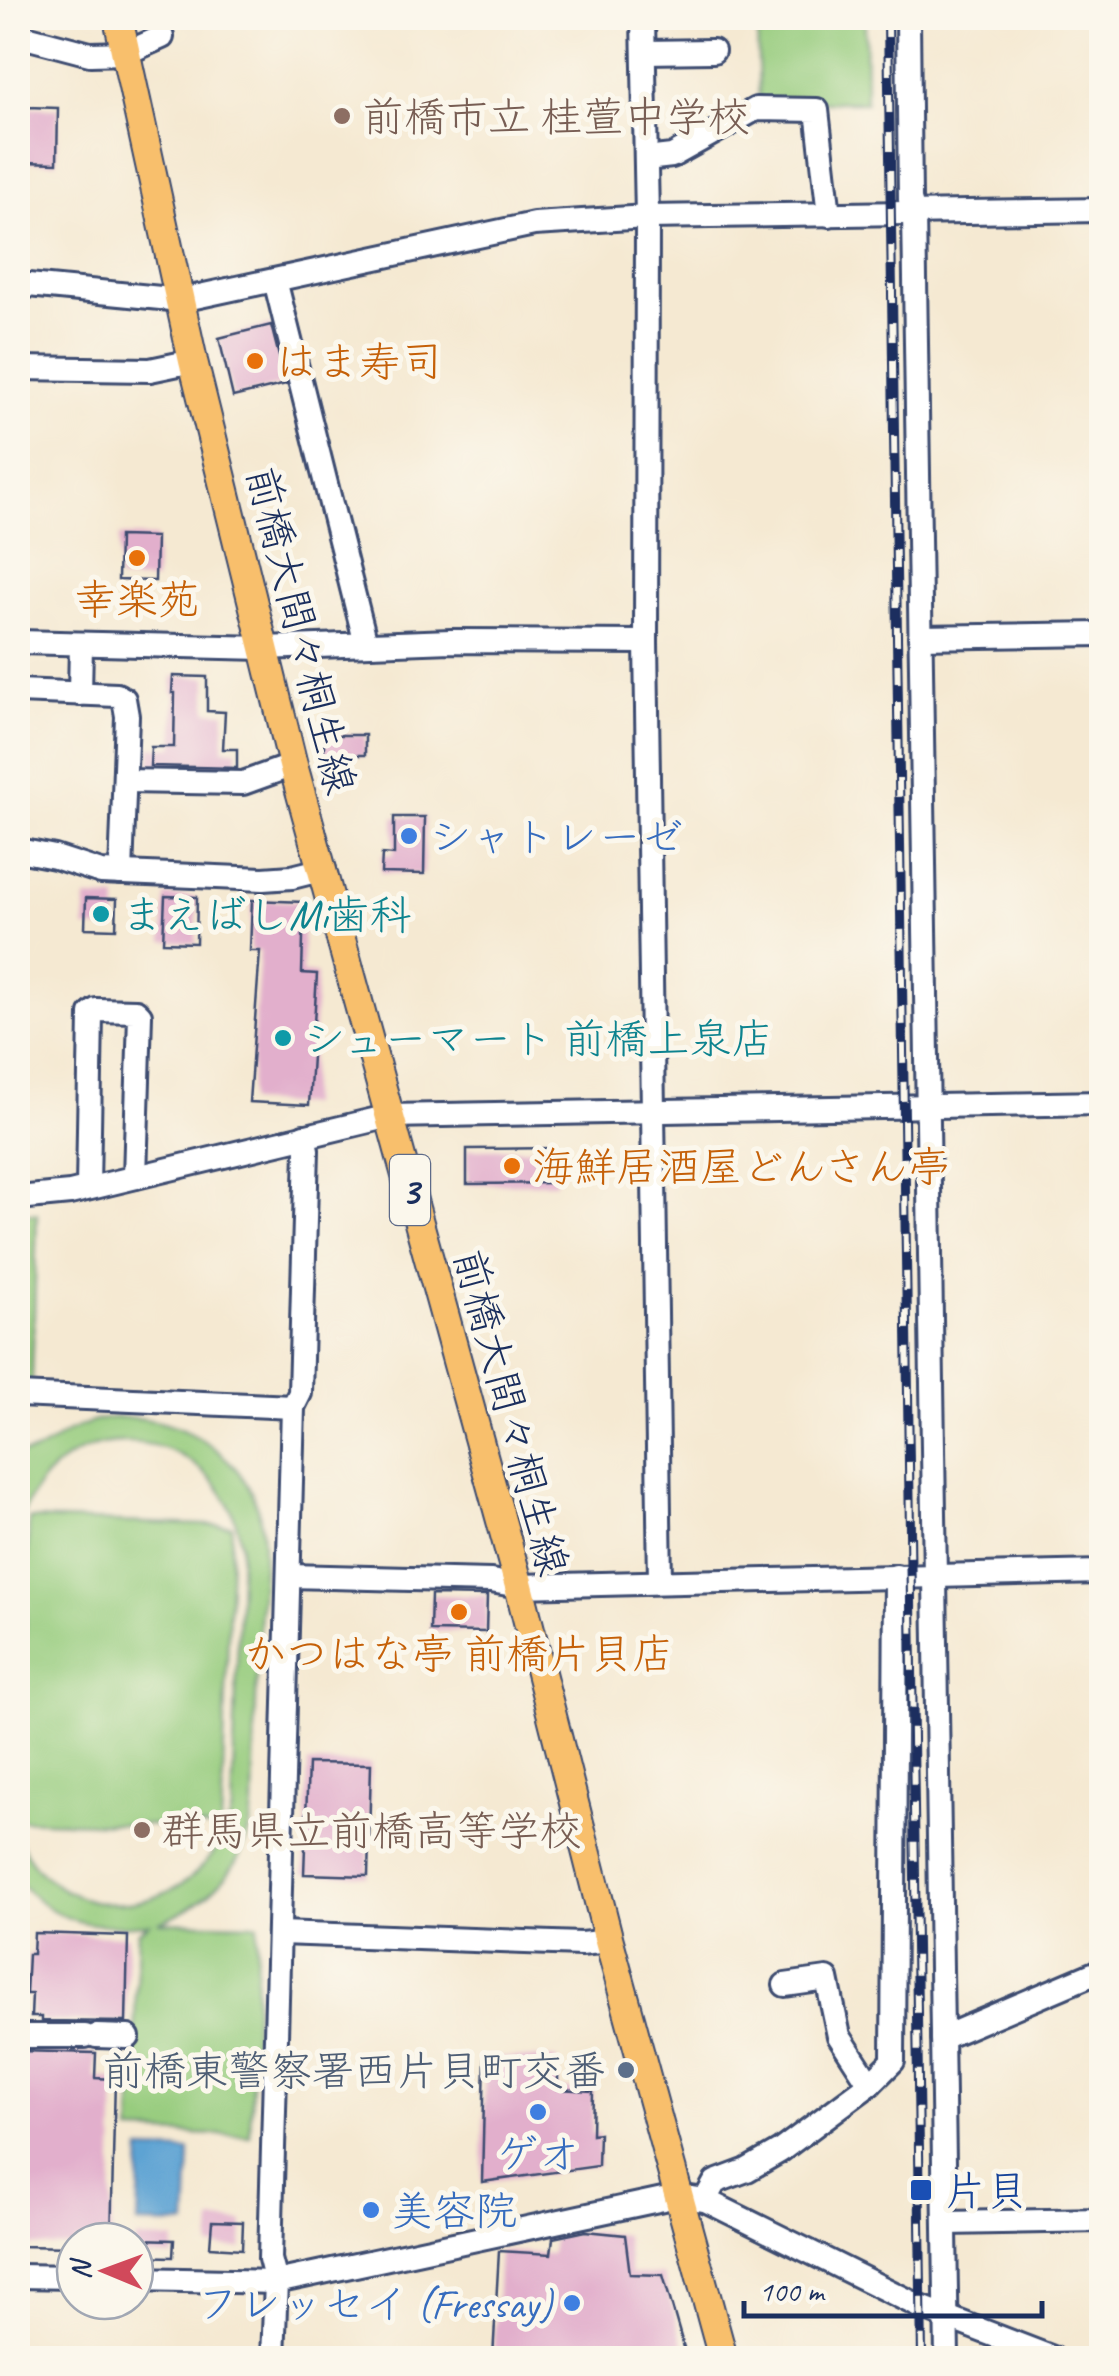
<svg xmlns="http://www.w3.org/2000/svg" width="1119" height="2376" font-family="Caveat,'Klee One',sans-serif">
<rect width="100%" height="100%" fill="#fbf7ec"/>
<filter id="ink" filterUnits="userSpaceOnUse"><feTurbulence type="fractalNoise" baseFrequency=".01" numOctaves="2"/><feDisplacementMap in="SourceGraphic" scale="20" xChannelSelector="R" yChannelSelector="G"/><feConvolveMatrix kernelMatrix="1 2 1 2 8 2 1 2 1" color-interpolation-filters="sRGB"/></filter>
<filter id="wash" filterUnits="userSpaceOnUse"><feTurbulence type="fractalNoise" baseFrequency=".0048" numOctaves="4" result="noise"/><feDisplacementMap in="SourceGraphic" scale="40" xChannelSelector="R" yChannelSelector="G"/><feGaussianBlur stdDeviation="2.25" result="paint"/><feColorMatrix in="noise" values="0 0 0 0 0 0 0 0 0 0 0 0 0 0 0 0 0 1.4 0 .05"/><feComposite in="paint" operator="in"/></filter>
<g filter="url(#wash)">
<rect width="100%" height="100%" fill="#f5e9d2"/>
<g fill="#97cc7e" stroke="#597e6e" stroke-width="2.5">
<path d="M757,18H865L866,102H759Z"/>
<path d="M18,1213L37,1214L32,1382H18Z"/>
<path d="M119,1417C182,1417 249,1455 261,1523C267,1559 259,1609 258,1646C256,1700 254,1754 253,1808C247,1866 212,1902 159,1922L258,1924L250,2136L131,2132L138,1932L149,1924C92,1929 58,1925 18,1881V1837C63,1941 210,1916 232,1809L241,1544C222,1417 46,1404 18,1532V1454C43,1454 49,1442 70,1431C85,1423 102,1418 119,1417Z"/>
<path d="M29,1519L232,1526L221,1828L18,1820Z"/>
</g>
<path fill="#5da3d3" stroke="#3c6998" stroke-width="2.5" d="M141,2150L190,2151L187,2225L138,2224Z"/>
<g id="blocks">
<g fill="#e2afcc">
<path d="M27,107L58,108L57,163L25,162Z"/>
<path d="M271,325L286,384L233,397L219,338Z"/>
<path d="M119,536L156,537L155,581L118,580Z"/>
<path d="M173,676L207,677V711L225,712L223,749H237V768L150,766L151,747H174L175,693H172Z"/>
<rect x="324" y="735" width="41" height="20"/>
<path d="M394,817H425L424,874L381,873L382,854L394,855Z"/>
<path d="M165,896L197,897L196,943L163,942Z"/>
<path d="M86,898L117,899L116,929L85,928Z"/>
<path d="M252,900L304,902L302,973L317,974L309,1105L249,1102L260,951H250Z"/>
<path d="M556,1148V1183L467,1184V1149Z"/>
<path d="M431,1595L487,1596L486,1632L430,1631Z"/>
<path d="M308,1763L371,1764L368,1876L304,1874Z"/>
<path d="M34,1933L128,1936L126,2022L41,2021V2017H31L32,1994H26L28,1954H33Z"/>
<path d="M18,2051L96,2053L95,2078L115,2079L111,2241H75V2247L18,2246Z"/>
<path d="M485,2057L558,2059V2089L593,2091L592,2134L599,2133L598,2166L482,2182Z"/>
<path d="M212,2221L243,2222L242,2249L210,2247Z"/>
<path d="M586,2231L625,2235L630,2274L663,2275L687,2358H493L499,2251L551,2254L553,2238Z"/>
<path d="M135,2239L174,2240L173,2257L135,2256Z"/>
</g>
</g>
</g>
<g filter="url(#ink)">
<use href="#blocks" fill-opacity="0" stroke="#3c4b6f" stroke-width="2.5"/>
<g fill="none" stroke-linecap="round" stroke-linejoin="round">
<defs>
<g id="minor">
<path d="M643,18L647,217L646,642L660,1582"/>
<path d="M908,18L910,200L914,213L947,2358"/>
<path d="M18,35L90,54L126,53L162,37"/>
<path d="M644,52L713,51"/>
<path d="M646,159L672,156L756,109L817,110L829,215"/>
<path d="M275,280L366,644"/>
<path d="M18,284L181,300L534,224L647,217L1102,210"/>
<path d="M18,368L150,370L193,361"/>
<path d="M920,637L1102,634"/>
<path d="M18,642L264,648L451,641L646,642"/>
<path d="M18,691L117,695L124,699L127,716L121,873"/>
<path d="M80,694L81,644"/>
<path d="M125,781L243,783L293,765"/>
<path d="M18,850L55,857L101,872L263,879L292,877L324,869"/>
<path d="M88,1188L91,1014L96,1010L136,1011L140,1015L135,1177"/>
<path d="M18,1198L70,1193L390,1116L1102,1103"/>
<path d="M18,1395L293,1407"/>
<path d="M289,1576L491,1581L519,1586L1102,1572"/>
<path d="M280,1933L581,1944L609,1941"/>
<path d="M785,1985L827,1979L839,2036L870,2084"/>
<path d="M18,2036H85"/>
<path d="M96,2036L128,2037"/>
<path d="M942,2038L1102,1970"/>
<path d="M705,2200L715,2182L747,2170L780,2151L870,2084L893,2061L896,1576"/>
<path d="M946,2223L1102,2220"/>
<path d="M18,2276L75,2277"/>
<path d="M135,2279L276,2282L677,2196L705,2200L921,2307L1053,2358"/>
<path d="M273,2358L276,2282L270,2259L293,1407L300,1393L307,1150L304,1136"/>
</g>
<path id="major" d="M118,18L193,361L293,765L519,1586L609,1941L723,2358"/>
</defs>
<use href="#minor" stroke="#3c4b6f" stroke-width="28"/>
<use href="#major" stroke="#3c4b6f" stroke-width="32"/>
<use href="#minor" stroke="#fff" stroke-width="22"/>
<use href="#major" stroke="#f8bf6c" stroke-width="28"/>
<defs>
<path id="rail" d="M888,18L922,2358"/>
</defs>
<use href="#rail" stroke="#1b2f5e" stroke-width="10"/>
<use href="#rail" stroke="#fbf7ec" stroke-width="6" stroke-dasharray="19" stroke-linecap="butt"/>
</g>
</g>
<g fill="#8d6e63" stroke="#fbf7ec" stroke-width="4">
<circle cx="342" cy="116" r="10"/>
<circle cx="142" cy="1830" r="10"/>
</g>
<g fill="#e8710a" stroke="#fbf7ec" stroke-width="4">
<circle cx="255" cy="361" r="10"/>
<circle cx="137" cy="558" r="10"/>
<circle cx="512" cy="1166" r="10"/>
<circle cx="459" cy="1612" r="10"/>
</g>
<g fill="#3f7fe0" stroke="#fbf7ec" stroke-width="4">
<circle cx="409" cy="836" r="10"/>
<circle cx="538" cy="2112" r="10"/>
<circle cx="371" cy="2210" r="10"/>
<circle cx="572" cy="2303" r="10"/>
</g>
<g fill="#0f9aa8" stroke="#fbf7ec" stroke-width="4">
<circle cx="101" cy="914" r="10"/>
<circle cx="283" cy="1038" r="10"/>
</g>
<circle fill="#5c6f8a" stroke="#fbf7ec" stroke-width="4" cx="626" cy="2070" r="10"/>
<rect fill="#1a4fb4" stroke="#fbf7ec" stroke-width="4" x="909" y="2178" width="24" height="24" rx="5"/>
<g text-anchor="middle" stroke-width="10" stroke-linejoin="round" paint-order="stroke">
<rect fill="#fbf7ec" stroke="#5e6b89" stroke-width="2.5" x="390" y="1155" width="40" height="70" rx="8"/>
<g font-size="40" font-weight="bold" fill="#1b2f5e">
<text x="410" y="1204">3</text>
</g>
<g font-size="42" fill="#785e54" stroke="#fbf7ec" text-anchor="start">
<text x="362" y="131">前橋市立 桂萱中学校</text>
<text x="162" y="1845">群馬県立前橋高等学校</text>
</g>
<g font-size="42" fill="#c56008" stroke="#fbf7ec" text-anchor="start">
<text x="275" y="376">はま寿司</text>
<text x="137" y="614" text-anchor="middle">幸楽苑</text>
<text x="532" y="1181">海鮮居酒屋どんさん亭</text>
<text x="459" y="1668" text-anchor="middle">かつはな亭 前橋片貝店</text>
</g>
<g font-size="42" fill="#1b2f5e" stroke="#fbf7ec">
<text transform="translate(302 630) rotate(76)" y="15">前橋大間々桐生線</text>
<text transform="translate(512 1412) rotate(75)" y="15">前橋大間々桐生線</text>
</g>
<g font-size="42" fill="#366cbe" stroke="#fbf7ec" text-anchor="start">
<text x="429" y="851">シャトレーゼ</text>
<text x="538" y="2168" text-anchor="middle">ゲオ</text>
<text x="391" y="2225">美容院</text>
<text x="552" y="2318" text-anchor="end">フレッセイ (Fressay)</text>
</g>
<g font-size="42" fill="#0d838f" stroke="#fbf7ec" text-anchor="start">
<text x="121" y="929">まえばしMi歯科</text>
<text x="303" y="1053">シューマート 前橋上泉店</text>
</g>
<g font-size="42" fill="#4e5e75" stroke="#fbf7ec" text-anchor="end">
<text x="606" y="2085">前橋東警察署西片貝町交番</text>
</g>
<g font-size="42" fill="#164399" stroke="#fbf7ec" text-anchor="start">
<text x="944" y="2205">片貝</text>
</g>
</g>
<rect width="1119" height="2376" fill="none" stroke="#fbf7ec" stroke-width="60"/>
<g transform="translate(105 2271) rotate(271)"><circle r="48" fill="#fbf7ec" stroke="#a1a7b3" stroke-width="2.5"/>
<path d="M0-8L18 38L0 25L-18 38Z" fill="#d1495b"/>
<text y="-15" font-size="28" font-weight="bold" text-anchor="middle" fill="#1b2f5e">N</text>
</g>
<path d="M744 2301v15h298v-15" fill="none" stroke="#1b2f5e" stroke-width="5"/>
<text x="759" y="2301" font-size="30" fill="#1b2f5e" stroke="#fbf7ec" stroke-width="8" paint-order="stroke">100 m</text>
</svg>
